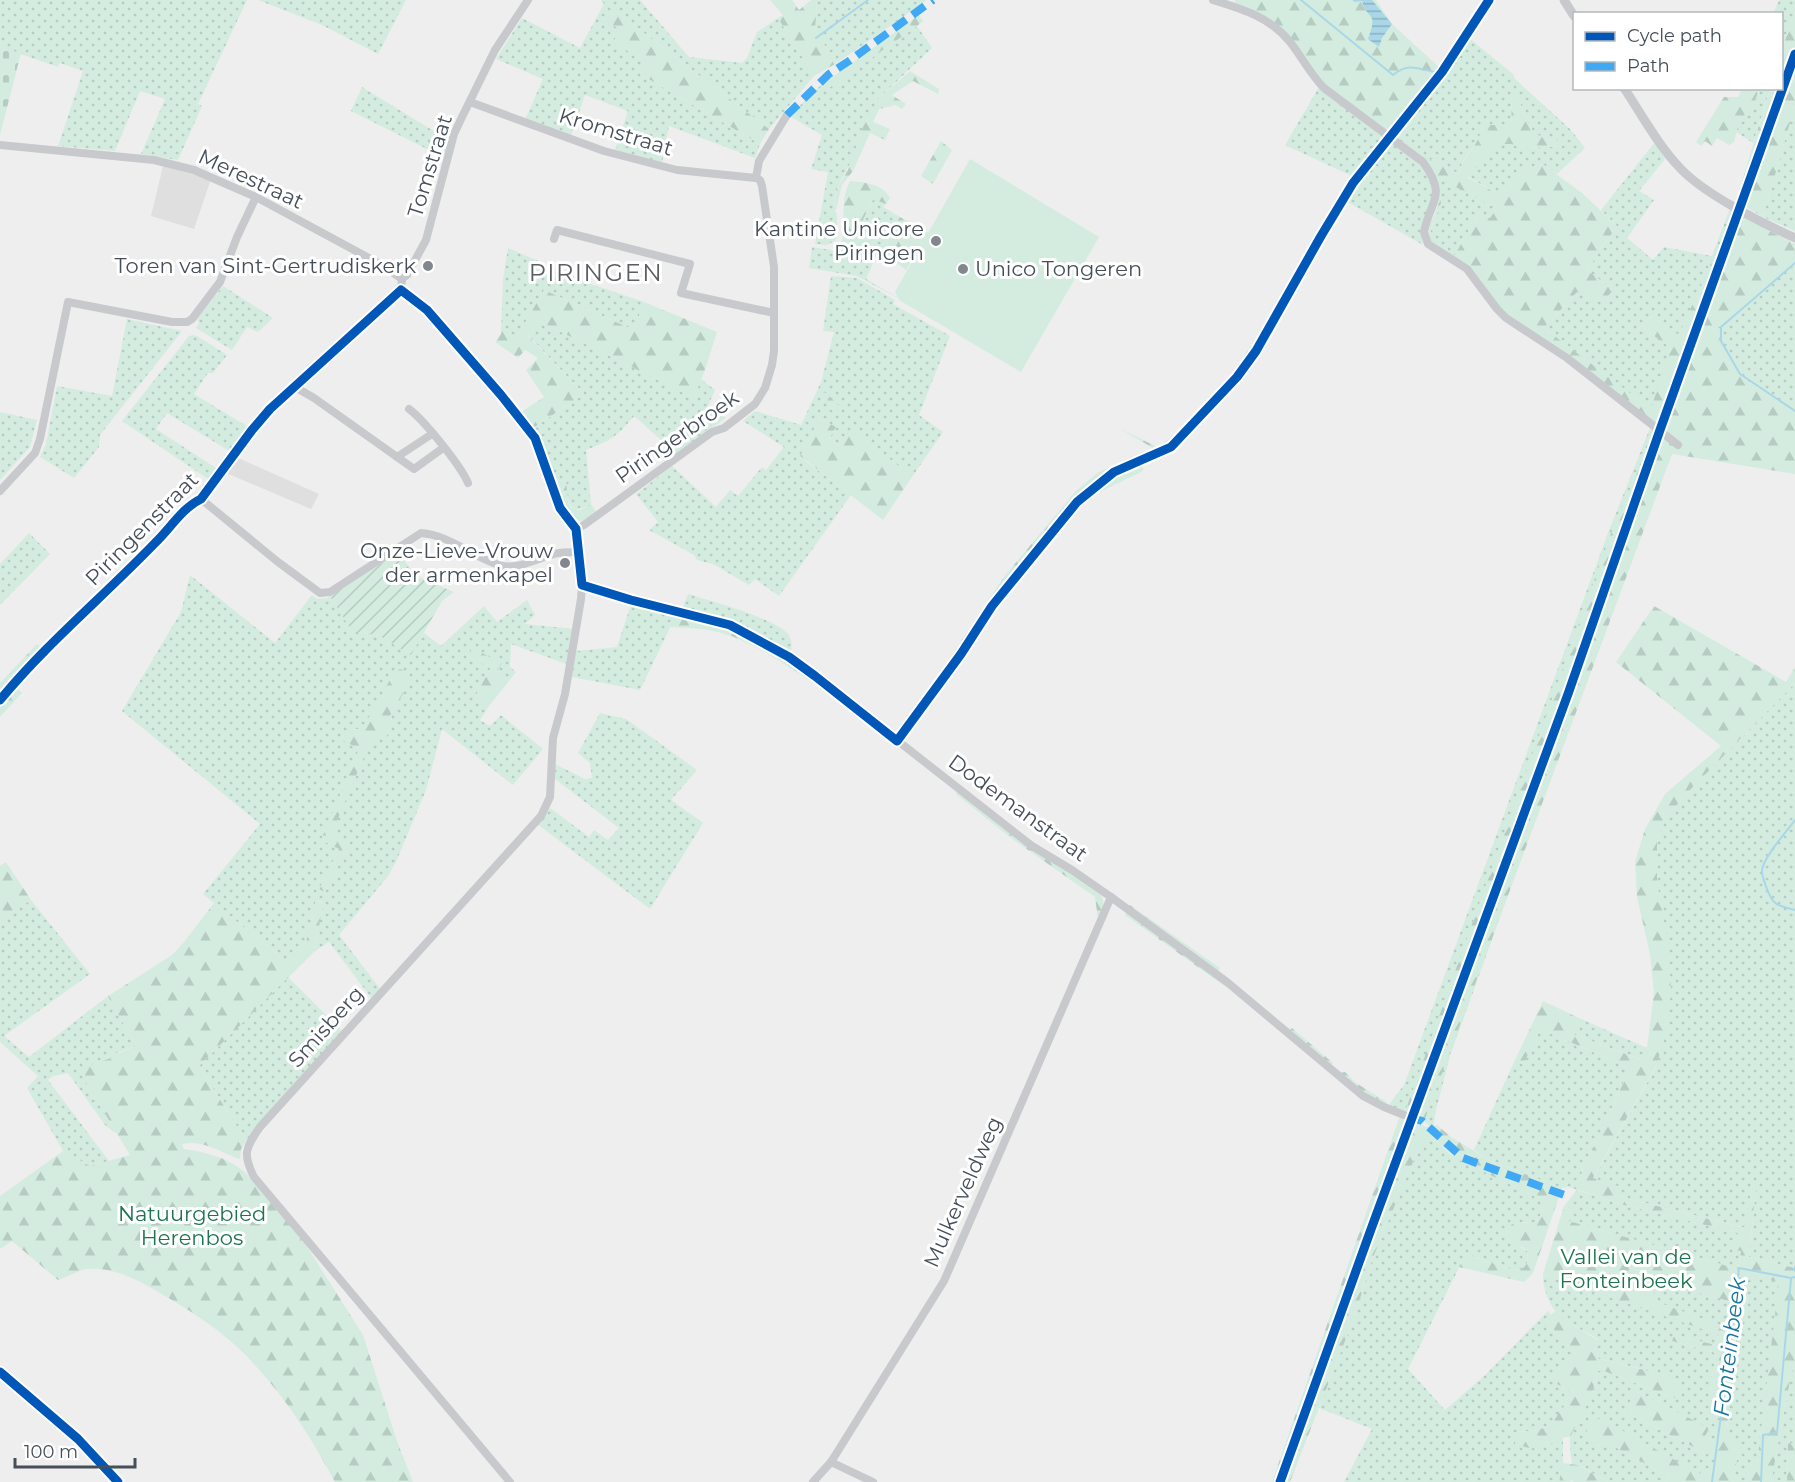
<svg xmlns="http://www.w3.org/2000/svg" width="1795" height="1482" font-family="Montserrat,sans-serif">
<defs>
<pattern id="grass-dots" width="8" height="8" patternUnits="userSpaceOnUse" patternTransform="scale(1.5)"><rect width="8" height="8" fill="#d3ecdf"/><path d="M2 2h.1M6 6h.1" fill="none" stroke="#b6ccc2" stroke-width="1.8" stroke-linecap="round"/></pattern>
<pattern id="forest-firs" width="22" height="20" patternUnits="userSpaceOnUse" patternTransform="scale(1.5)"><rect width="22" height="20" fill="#d3ecdf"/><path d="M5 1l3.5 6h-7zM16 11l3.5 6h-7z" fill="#b6ccc2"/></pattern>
<pattern id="cemetery-stones" width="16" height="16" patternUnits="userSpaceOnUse" patternTransform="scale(1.5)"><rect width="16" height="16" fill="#d3ecdf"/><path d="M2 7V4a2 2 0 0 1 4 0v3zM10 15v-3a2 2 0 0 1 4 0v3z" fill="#b6ccc2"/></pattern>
<pattern id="garden-furrows" width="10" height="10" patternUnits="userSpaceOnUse" patternTransform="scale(1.5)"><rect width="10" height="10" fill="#d3ecdf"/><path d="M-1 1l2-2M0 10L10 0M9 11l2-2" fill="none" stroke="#b6ccc2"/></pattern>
<pattern id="water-rules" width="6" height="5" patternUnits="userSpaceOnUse" patternTransform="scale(1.5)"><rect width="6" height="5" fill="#a9d7e8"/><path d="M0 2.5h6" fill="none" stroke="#8bb1bf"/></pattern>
</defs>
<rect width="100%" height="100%" fill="#eee"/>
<g fill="#e0dfdf">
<path d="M163,166L211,179L194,229L151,216Z"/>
<path d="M236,457L319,494L311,509L226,473Z"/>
</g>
<g fill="url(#grass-dots)" fill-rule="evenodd">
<path d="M0,0H247L198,104L202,106L178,160L141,154L165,99L140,91L115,151L58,146L83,71L60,63L58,67L0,47Z"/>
<path d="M258,0H406L378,54L322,25Z"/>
<path d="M601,0H640L689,57L742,63L747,58L757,32L778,18L814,76L769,129L614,10L620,29L645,62L640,74L760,144L755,158L669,126L662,163L615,150L628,111L585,95L571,136L525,120L543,79L496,59L522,18L580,48L604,4Z"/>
<path d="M817,0H927L837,63L815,31Z"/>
<path d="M1779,0H1795V11L1782,49V14H1773Z"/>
<path d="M917,26L932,48L879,98L863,127L852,160L836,190L834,206L837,217L836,240L827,245L815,244L828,172L811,169L822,135L789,116L821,85L826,90Z"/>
<path d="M1469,38L1513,74L1515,79L1571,130L1585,148L1557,174L1544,165C1521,166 1515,180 1501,196L1467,176L1492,150L1500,144H1511L1527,148L1563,146V141C1531,140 1527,126 1519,98L1512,97L1511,125L1480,137C1472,151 1462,157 1459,174L1432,159L1427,162L1395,137L1447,74Z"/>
<path d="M362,87L450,141L445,158L351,111Z"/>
<path d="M1319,87L1383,135L1382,140L1354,177L1285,145Z"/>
<path d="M1756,89H1770L1753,143L1735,131L1740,119L1752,108L1759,91Z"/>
<path d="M1795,105V231L1763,217Z"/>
<path d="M1655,142L1665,159L1639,191L1654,200L1627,238L1653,260L1664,247L1712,256L1730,208L1766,228L1687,317L1679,336L1651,316L1644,329L1670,347L1652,410L1544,328L1577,292L1613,290L1587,270L1617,226L1601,210Z"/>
<path d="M1388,143C1410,148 1435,172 1434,196C1433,214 1419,227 1423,245L1346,201L1369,167Z"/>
<path d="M1438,177L1497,208L1490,218L1479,213L1454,256L1447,253L1448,249L1431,240L1429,236L1441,203Z"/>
<path d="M874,198L886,204L883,207L900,217L879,250L866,279L897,297H896L857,276L809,268L812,247L837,251L840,254L859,233L863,218Z"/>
<path d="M508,248L594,285L644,302L634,330L544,290L517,337L501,333L503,279Z"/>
<path d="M1795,264V410L1746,380L1714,331Z"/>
<path d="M831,276L857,278L895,300L893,304L950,336L919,415L943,432L912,477L852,429L839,445L829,439L836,427L820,418L800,457L851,495L779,596L755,579L749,585L713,564L697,560L694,555L649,530L658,522L636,494L672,466L716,507L730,490L738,496L762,467L766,470L784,447L743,421L755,411L801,425L821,382L834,332L823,331Z"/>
<path d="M223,286L273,318L258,332L247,327L232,350L196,328L199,323L197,319Z"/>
<path d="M127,319L182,331L100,435L99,447L74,478L40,457L46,444L57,386L112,396Z"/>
<path d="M539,321L693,397L701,379L715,390L707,408L726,418L676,453L634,416C617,437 611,440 586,450L591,504C566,518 568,500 566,480L553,481L544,448L533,428L584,394L528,335Z"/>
<path d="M193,335L197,336L227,355L213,373H208L194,394L250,428L231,452L167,413L156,429L219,470L211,481L122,421L189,336Z"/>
<path d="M0,412L37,420L30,447L0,480Z"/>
<path d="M1650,428L1665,440L1521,859L1450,1056L1436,1110L1433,1129L1422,1119L1387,1107L1404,1085L1608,533Z"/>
<path d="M29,533L50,554L0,605V564Z"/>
<path d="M190,575L275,643L312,595L317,599L327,598L330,596L352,631L380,636L410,654L424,633L441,646L484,606L497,622L527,600L535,615L525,624L575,629L569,665L511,644L510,667L516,672L509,681L497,672L502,663L491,667L474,699L489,706L480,720L490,726L501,715L543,749L513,785L442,729L426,790L396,862L388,876L339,935L381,990L372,999L329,942L315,951L323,902L316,900L305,947L289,964L203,894L260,824L122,711L181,612ZM393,710L390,716L392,720L370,742L331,833L349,843L325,892L320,889L339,849L322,840L359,749L344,741L354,729H362L367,723Z"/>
<path d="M688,594C708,600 777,619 788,634C792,639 792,646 791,652L750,628L720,616L719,618L682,610Z"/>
<path d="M631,604L677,613L640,690L572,677L576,651L617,647Z"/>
<path d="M1795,683V1268L1749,1257L1756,1186L1752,1185L1746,1228L1625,1198L1593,1179L1656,1067L1657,840L1665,818L1688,792Z"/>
<path d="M600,713L626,719L697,770L671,800L703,823L650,909L537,824L550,808L589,837L594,830L608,840L619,828L555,779V764L585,779L592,778L590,763L578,753Z"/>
<path d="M31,900L90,974L4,1036L29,1057L108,996L136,1046L116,1053L117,1056L79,1070L117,1134L105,1125L68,1073L53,1076L48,1080L109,1161L90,1166L63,1151L27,1088L38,1076L0,1042V920Z"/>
<path d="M288,977L343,1032L246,1141L199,1066Z"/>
<path d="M1579,1018L1647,1048L1640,1059L1573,1034Z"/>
<path d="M1540,1029L1632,1069L1624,1081L1579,1179L1569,1187L1562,1188L1489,1160L1474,1150L1515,1060L1523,1064Z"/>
<path d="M1423,1137L1433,1139L1450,1154L1538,1198C1545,1208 1543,1212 1536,1222L1514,1223L1507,1228L1506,1237L1527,1251C1529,1262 1527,1268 1516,1271L1466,1254L1408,1369L1445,1410L1483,1377L1548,1311L1551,1315L1545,1320L1577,1355L1557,1384L1574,1392L1564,1407L1559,1410C1554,1431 1534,1431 1516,1432L1553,1442L1558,1437H1563V1463L1559,1482H1344L1372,1429L1319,1408L1354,1318L1372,1260Z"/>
<path d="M1577,1190L1624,1205L1739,1233L1735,1249L1741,1250L1738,1269L1568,1221L1571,1209L1564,1206Z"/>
<path d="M1543,1274L1719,1334L1716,1345L1674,1335L1672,1341L1716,1353L1710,1391L1722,1392L1718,1442L1705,1437L1709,1429L1635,1391L1625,1412L1717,1459L1715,1472L1700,1475L1600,1418L1599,1446L1606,1442L1668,1476L1665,1482H1608L1579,1465L1572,1464C1571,1455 1568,1443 1571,1435C1579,1413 1595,1396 1598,1371H1604L1677,1399L1643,1369L1599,1359L1595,1348L1599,1341L1596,1338L1571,1324L1559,1309L1555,1311C1547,1299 1543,1289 1543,1274Z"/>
<path d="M1748,1274L1780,1282L1757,1464H1746V1482H1732L1739,1450L1726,1442L1736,1332L1652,1300L1657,1281L1733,1302L1742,1320Z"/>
<path d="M1793,1363L1795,1365V1444H1788L1787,1482H1771Z"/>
</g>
<g fill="url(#forest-firs)">
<path d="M770,0H792L799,10L811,0H817L815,31L837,63L814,76L778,18L783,15Z"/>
<path d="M1235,0H1376L1392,24L1440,68L1389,128L1385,130L1330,91L1263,16L1235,3Z"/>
<path d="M614,10L769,129L760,144L640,74L645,62L613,42L620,30L607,21Z"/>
<path d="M1795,11V105L1763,217L1736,201L1770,89L1782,88V49Z"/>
<path d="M919,15L923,21L917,26L826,90L821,85Z"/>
<path d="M910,71L939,89L938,94L913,81L892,95L906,104L902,109L896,105L879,109L873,122L890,129L885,140L870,133L853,171L842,185L836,210H834L836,190L848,170L863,127L879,98Z"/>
<path d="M1742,89L1759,90L1752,108L1740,119L1734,142L1729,145L1717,138L1712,146L1705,141L1701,146L1696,142L1724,97H1738Z"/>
<path d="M1512,97L1519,98C1527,126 1531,140 1563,141V146L1527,148L1511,144H1500L1492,150L1467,177L1501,196C1515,180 1521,166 1544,165L1582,193L1617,226L1587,270L1613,290L1602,303L1577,292L1544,328L1651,409L1670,347L1644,329L1651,316L1679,335L1714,256C1734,249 1735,235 1742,217L1795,244V264L1714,331L1746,380L1795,410V474L1672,454L1425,1119L1405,1112L1611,533L1655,431L1649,419L1548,341L1499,310L1481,280L1454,256L1479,213L1490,218L1497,208L1438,178L1441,203L1429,235L1432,240L1448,249L1447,253L1429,242C1425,223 1438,216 1438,199C1439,188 1430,173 1427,162L1432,159L1459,174C1462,155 1479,148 1481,128L1490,125H1511Z"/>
<path d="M941,141L952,150L933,184L921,176Z"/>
<path d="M850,181C864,182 883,184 890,198L886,204L873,199L859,228L863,252C856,259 844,258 837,251C850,235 837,204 850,181Z"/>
<path d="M1340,198L1265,332L1227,386L1179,440L1158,451L1119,428L1157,447L1179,432L1223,385L1240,362L1261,331L1313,237Z"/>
<path d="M900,217L929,233L906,270L879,250Z"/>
<path d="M544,290L634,330L644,302L717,332L706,367L694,398L539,321L528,336L584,394L533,428L521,412L544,397L526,370L538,358L525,350L518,358L495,342L504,329L517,337Z"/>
<path d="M825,392L842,409L836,415L821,398Z"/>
<path d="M820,418L836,427L829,439L839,445L852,428L912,477L883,520L800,456Z"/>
<path d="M1142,452L1144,453L1143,471L1098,493L1077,510L1048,546L1041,540L1015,569L947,669L944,667L1003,578L1075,492L1097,473Z"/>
<path d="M566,480L568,502L571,508L580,510L591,504L597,513L582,522C564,515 559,499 553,481Z"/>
<path d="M1654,606L1786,682L1795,667V683L1688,792L1665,818L1657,840V881L1668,944L1671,990L1667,1031L1656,1066L1593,1178L1621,1187L1620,1195L1625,1198L1745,1228L1752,1185H1756L1749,1257L1795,1268V1365L1793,1364L1771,1482H1746V1464H1757L1779,1282L1748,1275L1742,1321L1730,1318L1733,1302L1657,1282L1652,1300L1736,1331L1726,1442L1735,1439L1739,1450L1732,1482H1665L1668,1476L1606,1442L1599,1446L1585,1439C1586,1427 1591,1424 1600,1418L1700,1474L1703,1467L1715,1472L1717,1459L1625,1412L1635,1391L1709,1428L1705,1437L1718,1442L1722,1392L1710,1391L1716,1353L1672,1341L1674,1335L1716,1345L1719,1335L1543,1274L1564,1206L1571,1209L1569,1221L1738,1269L1741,1251L1734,1250L1738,1233L1624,1205L1569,1187L1579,1179L1624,1081L1632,1069L1540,1029L1523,1065L1515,1060L1543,1001L1579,1018L1573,1034L1639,1059L1647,1048L1654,993L1650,954L1637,897L1635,862L1645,829L1665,794L1721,746L1616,662Z"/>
<path d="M677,613L718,622L720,616L750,628L791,652L787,658L813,677L810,681C781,662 748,638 713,631C700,628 684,628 670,627Z"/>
<path d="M37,644L42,648L10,680L22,693L0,717V683Z"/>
<path d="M472,648L502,663L497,672L509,681L489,706L474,699L491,667L468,658Z"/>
<path d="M399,669L403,670C414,687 397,699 390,716C396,733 385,740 370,742L332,833L350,842L325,892L319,889L339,849L321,840L359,749L344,741L346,730L362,729L395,671Z"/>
<path d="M957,791L1101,893L1104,906L1098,919L1095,897L1011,838L956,794Z"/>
<path d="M6,862L31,900L0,920V866Z"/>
<path d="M316,900L323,903L315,951L199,1066L246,1141L241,1149L240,1159C221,1153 203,1139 182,1144L184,1149C207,1152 228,1158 246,1173L304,1242L363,1335L397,1441L413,1482H335C309,1433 276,1383 235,1345C213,1325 186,1308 160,1293C138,1280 114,1267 87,1269C82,1269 65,1278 58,1280L12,1241L0,1249V1196L63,1151L90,1166L130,1155L78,1069L117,1056L116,1054L136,1046L108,996L172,955L184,942L214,903L289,964L305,947Z"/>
<path d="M1130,905L1220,968L1215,976L1230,990L1125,915Z"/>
<path d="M1292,1028L1333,1063L1330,1066L1289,1031Z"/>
<path d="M1345,1072L1356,1083L1387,1102L1385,1105L1375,1101L1339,1073Z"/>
<path d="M1400,1116L1426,1127L1437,1125L1451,1137L1489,1160L1562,1188L1533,1273L1524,1282L1459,1267L1466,1254L1516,1271C1527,1268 1529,1262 1527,1251L1523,1247L1511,1244L1506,1237L1507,1228L1514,1223L1536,1222C1543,1212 1545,1208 1538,1198L1459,1160L1433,1139L1423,1138L1372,1260L1354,1318L1290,1482H1272Z"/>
<path d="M1559,1308L1571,1324L1599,1341L1595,1348L1599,1359L1666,1375L1681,1385V1395L1677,1399L1604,1371H1598C1594,1395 1581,1416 1570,1437C1554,1437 1557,1443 1544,1447C1535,1450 1524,1447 1515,1444L1516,1432C1534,1431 1554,1431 1559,1410L1564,1407L1574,1392L1557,1384L1553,1378L1577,1355L1545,1320Z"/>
<path d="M1792,1443L1795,1444V1482H1787L1788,1444Z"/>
<path d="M1563,1463L1578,1465L1608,1482H1574L1571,1480L1570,1482H1559Z"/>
</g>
<path fill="url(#cemetery-stones)" d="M0,47L21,53L0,135Z"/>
<path fill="url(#garden-furrows)" d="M399,552L414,575L454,592L442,601L411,655L380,636L352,631L330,596Z"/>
<path fill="#d3ecdf" d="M970,159L1099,237L1021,372L899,300L895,292Z"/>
<g fill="url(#water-rules)">
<path d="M1352,0H1372L1392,24L1382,38L1379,47L1368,39C1379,10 1367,21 1362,1L1355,2Z"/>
<path d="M1356,1257H1359L1351,1286L1355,1292L1354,1296L1346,1286Z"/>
</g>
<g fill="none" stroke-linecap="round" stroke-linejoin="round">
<g stroke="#a9d7e8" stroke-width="2">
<path d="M1301,0L1393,75C1407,63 1417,68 1434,72"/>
<path d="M816,38L868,0"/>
<path d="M1795,263L1721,327V341L1740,374L1795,411"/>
<path d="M1795,820C1787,831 1762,859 1762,871C1762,876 1765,884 1767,889C1773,906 1779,906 1795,910"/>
<path d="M1795,1267V1271"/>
<path d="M1712,1482L1732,1334L1739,1268L1791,1278L1795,1277"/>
<path d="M1761,1482L1763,1435L1777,1433L1791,1279"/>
</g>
<g stroke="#c8c9cc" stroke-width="8">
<path d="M1213,0C1242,9 1270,17 1290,42C1302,57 1310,74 1324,88L1423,162C1448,197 1430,200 1424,232L1428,244L1467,269L1497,309L1506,318L1567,358L1678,445"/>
<path d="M470,102L604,151L677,170L756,178"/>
<path d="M0,145L154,160L194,170L256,197L380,264L402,279"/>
<path d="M756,178L759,161L787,115"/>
<path d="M554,239L557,230L690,264L681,293L774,313"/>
<path d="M402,279L407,275L426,240L454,134L462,117L495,50L528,0"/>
<path d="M401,290L427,310L501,395L535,438L560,508L576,529L582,585L581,599L565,694L553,738L550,797L541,816L260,1127C246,1147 242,1154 254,1177L510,1482"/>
<path d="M295,387L314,398L414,469L443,448"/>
<path d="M409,409C424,420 461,466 468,483"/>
<path d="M397,457L432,434"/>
<path d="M0,491L35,453L40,439L68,302L172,322H187L192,319L220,282L237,237L256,197"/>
<path d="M201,499L278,562L320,593L330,592L421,533C450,535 472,557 499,565C517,571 537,558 554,554C561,552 569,552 577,552"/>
<path d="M576,529L584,525L712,432L724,428L755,404L765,388L772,365L774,351V267L762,186L760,180L756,178"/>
<path d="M582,585L631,600L730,625L789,657L815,676L1032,846L1072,870L1111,897L1227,982L1363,1096L1384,1107L1404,1115"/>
<path d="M0,700C47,643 104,596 155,543C170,529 182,508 201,499L252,430L270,409L401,290L402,279"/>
<path d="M897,741L961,654L992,606L1077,502L1114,472L1171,447L1237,377L1256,351L1321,236L1353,183L1442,72L1489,0"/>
<path d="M0,1372L78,1439L118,1482"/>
<path d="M831,1462L873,1482"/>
<path d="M813,1482L831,1462L841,1446L944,1281L1111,897"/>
</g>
<g stroke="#c8c9cc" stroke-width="9">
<path d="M1564,0L1574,16"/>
<path d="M1624,88C1642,115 1658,145 1680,168C1704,194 1762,223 1795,238"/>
</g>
<g stroke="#3fa9f5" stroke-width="8" stroke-dasharray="15 8" stroke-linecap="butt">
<path d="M787,115L829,74L849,61L933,0"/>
<path d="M1409,1117L1422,1121L1463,1158L1564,1195"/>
</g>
<defs>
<g id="cycleway">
<path d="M0,700C47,643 104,596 155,543C170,529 182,508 201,499L252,430L270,409L401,290L427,310L501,395L535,438L560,508L576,529L582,585L631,600L730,625L789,657L815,676L897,741L961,654L992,606L1077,502L1114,472L1171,447L1237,377L1256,351L1321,236L1353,183L1442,72L1489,0"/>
<path d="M0,1372L78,1439L118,1482"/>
<path d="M1280,1482L1370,1232L1568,694L1660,430L1795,54"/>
</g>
</defs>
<use href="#cycleway" stroke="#fff" stroke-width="13"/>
<use href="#cycleway" stroke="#0057b8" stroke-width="9"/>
</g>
<g fill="#81878d" stroke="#fff" stroke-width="2">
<circle cx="936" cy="241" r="6"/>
<circle cx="428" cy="266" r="6"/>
<circle cx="963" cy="269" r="6"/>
<circle cx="565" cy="563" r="6"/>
</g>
<g text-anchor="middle" stroke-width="6" stroke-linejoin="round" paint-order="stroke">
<g font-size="21" fill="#464f59" stroke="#fff">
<text transform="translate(616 132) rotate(17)" y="7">Kromstraat</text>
<text transform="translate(430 166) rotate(-73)" y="7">Tomstraat</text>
<text transform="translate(251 179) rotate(25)" y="7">Merestraat</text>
<text transform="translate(677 437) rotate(-35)" y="7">Piringerbroek</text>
<text transform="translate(142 529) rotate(-45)" y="7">Piringenstraat</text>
<text transform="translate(1018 808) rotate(36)" y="7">Dodemanstraat</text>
<text transform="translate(326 1027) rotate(-48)" y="7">Smisberg</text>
<text transform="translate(963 1192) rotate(-66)" y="7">Mulkerveldweg</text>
</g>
<g font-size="21" fill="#464f59" stroke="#fff" text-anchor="end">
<text x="924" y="236">Kantine Unicore<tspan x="924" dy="24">Piringen</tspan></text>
<text x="416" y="273">Toren van Sint-Gertrudiskerk</text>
<text x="975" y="276" text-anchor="start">Unico Tongeren</text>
<text x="553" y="558">Onze-Lieve-Vrouw<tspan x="553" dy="24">der armenkapel</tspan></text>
</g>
<g font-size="21" fill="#1c754f" stroke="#fff">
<text x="192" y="1221">Natuurgebied<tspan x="192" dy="24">Herenbos</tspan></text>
<text x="1626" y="1264">Vallei van de<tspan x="1626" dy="24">Fonteinbeek</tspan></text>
</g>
<g font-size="22" font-style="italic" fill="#15779d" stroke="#fff">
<text transform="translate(1729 1347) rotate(-83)" y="8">Fonteinbeek</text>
</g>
<g font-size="24" letter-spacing="1.5" fill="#5a5d61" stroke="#fff">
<text x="596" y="281">PIRINGEN</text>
</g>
</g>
<rect x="1573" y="12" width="210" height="78" fill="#ffffff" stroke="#b5b9bd" stroke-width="1.5"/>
<rect x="1585" y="32" width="30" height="9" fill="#0057b8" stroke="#b5b9bd" stroke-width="1.5"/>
<text x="1627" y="42" font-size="18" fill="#464f59">Cycle path</text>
<rect x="1585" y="62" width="30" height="9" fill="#3fa9f5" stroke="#b5b9bd" stroke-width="1.5"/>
<text x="1627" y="72" font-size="18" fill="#464f59">Path</text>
<path d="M15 1458v9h120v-9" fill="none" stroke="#464f59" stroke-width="3"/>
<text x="24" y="1458" font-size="18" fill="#464f59" stroke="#ffffff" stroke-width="4.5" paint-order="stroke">100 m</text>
</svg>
